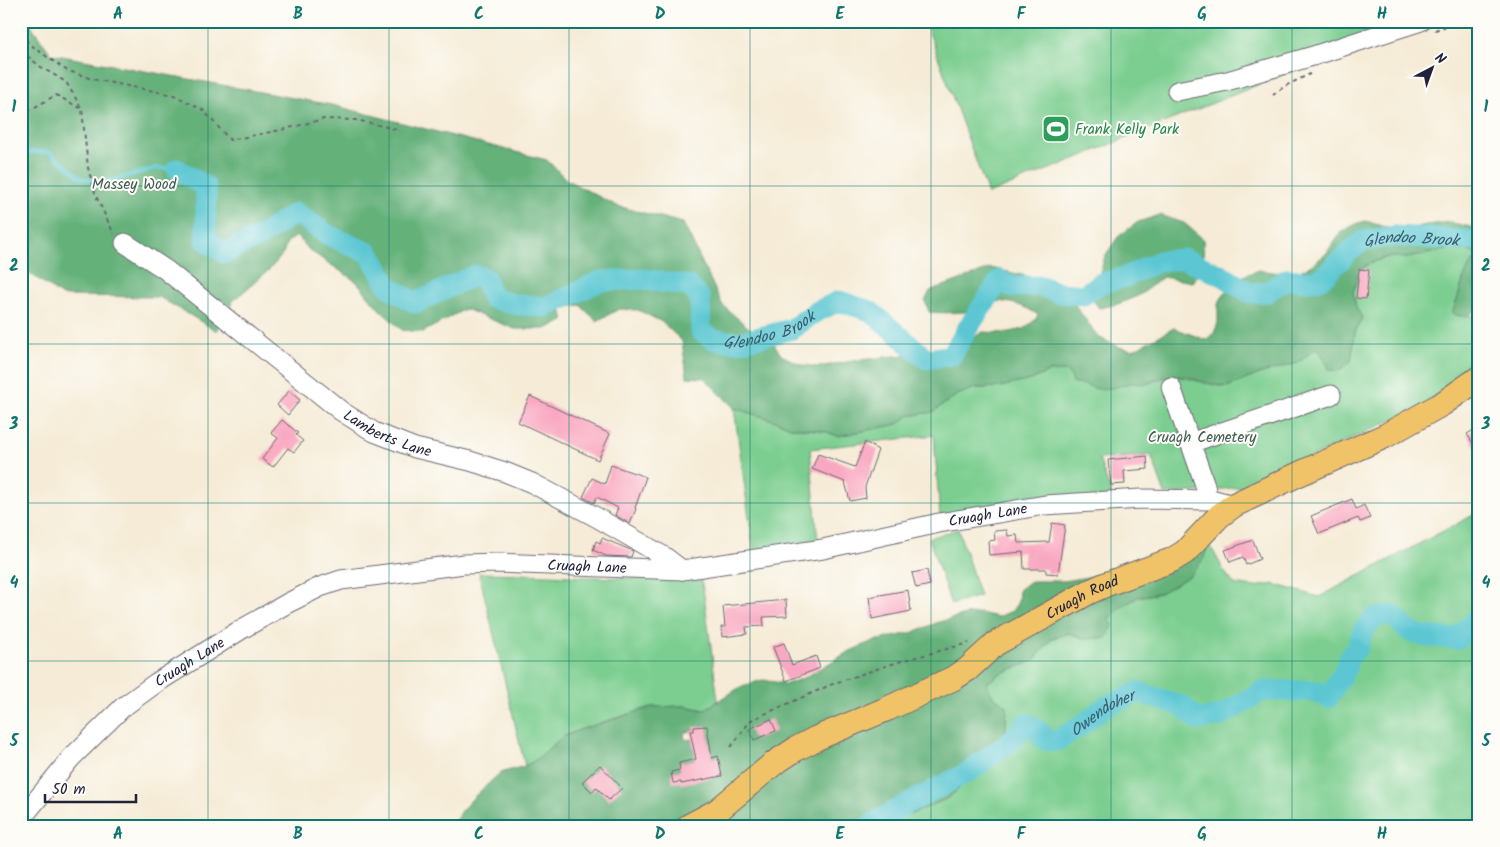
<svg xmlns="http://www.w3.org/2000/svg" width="1500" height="847" font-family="Kalam,sans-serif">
<rect width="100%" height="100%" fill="#fdfcf7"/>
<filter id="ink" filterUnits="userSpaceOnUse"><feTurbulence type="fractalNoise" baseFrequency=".02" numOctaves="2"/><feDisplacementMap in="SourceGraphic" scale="10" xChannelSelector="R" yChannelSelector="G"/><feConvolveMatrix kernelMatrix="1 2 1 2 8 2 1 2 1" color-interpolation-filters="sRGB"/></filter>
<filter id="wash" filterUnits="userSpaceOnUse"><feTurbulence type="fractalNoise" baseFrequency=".0096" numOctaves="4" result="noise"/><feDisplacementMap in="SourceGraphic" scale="20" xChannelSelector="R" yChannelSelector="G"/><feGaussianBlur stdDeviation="1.12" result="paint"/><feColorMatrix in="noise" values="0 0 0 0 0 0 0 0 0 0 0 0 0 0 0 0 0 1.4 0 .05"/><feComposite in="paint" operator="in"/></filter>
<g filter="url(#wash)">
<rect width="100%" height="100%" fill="#f5ebd6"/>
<g fill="#7cce90" stroke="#4f7866">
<path d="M925,21H1442L1307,65L988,194Z"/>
<path d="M1450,249L1471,251L1477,257C1460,276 1462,291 1453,313C1459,316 1464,317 1471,315L1479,326V370L1435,400L1250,486L1196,492L1165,494L1151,455L1099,459L1112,496L940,518L934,435L810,449L818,543L754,554L734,408L779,422L790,427L824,431L838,436L898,424L908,416L933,412L948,401L957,395L975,388H987L1031,380L1048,372L1065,371L1071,376L1124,377L1149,383L1173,375L1224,387L1236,380L1298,363L1316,348L1321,353L1330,370L1351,361L1355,332L1362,318L1356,307L1353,293L1358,275L1366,265L1387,257L1408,258Z"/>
<path d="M1479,512V826H875L885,820L913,813L946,799L967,782L1004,758L1007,706L992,695L987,683L999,674L1033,661L1052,639L1069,633L1085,639L1121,607L1138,597L1160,593L1191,575L1209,543L1224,571L1234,584L1254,587L1274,584L1319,597Z"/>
<path d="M958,529L980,596L951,605L929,538Z"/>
<path d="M479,573C526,573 573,577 620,578C646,578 674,580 700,573L704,595L718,701L704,710L685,706L652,707L610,720L582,729L562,737L537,759L525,766Z"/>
</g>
<g fill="#65b17a" stroke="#446a5a" fill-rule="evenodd">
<path d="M21,21H28L51,54L332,105L547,160L567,180L617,206L683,223L723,306L749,328L765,334L775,345L781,355L802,365L818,367L859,360L932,352L960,346L983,332L1005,333L1024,329L1035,320L1038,315C1027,306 1003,299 990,302C981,304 973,310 964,312C952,313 941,313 929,312L925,301L930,291L979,273L991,268L1026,276L1048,279L1065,291L1098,337L1119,347L1133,350L1174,328L1206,340L1214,333L1218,323V304L1232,281L1258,270L1287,274L1307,268L1325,255L1341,232L1358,223L1366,221L1381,226L1404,230L1426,225L1449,222L1479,229V304C1471,316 1466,320 1452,313C1462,291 1460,276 1477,257L1471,251L1450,249L1408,258L1387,257L1366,265L1358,275L1353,293L1356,307L1362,318L1355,332L1351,361L1339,371L1330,370L1321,353L1316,348L1298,363L1265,372L1227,387L1205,383L1185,376L1172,378L1162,377L1146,384L1131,383L1112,388L1097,389L1082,384H1073L1071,376L1065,371L1048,372L1031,380L1001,387L975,388L957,395L948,401L933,412L908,416L898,424L838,436L824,431L790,427L779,422L734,408L704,378L687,377L682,341L662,322L638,310L619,309L597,321L580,305L561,308L564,321L545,329H515L465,309L423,332L402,330L379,309L357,282L309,250L297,236L287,242L283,254L270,269L233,301L217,331L159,297L62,296L21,267Z"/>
<path d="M1160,215L1184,223L1203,239C1205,258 1202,266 1193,282L1163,277L1138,296L1115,305L1099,308L1092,299V286L1101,270L1105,256L1118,237L1138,222Z"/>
<path d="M1209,543L1204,558L1191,575L1162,592L1138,597L1121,607L1109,618L1113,626L1106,638L1085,639L1069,633L1052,638L1033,661L999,674L987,683L992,695L1007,706L1004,758L967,782L946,799L913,813L885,820L875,826H453L460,812L476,795L500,773L525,766L537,759L562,737L582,729L652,707L685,706L704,710L742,686L763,680L787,684L806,677L848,652L873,641L911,633L939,622L965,615L980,613L998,617L1012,611L1018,602L1019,589L1032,581H1064L1099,575ZM707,726L712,758L717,756L674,783L671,772L680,770L679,763L696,759L692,739L685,740L684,733ZM600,765L621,788L596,787L591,791L582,782Z"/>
</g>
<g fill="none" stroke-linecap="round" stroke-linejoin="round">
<path stroke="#5bc7d3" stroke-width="4" d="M21,153L26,152H50L81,178L103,183L156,168L177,169"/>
<g stroke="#5bc7d3" stroke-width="21">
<path id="s1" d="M177,169L206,187V240L225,253L260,236L296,213L328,235L369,253L389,287L415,303L475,275L485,278L492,298L513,304L546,307L600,281L642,279L689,286L700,298L701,331L715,340L740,342L792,329L814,313L839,301L870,311L927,359L952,355L969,326L1000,280L1012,287L1041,286L1059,293L1084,295L1099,284L1125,277L1160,261L1184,259L1221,275L1250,293L1267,292L1286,279L1308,281L1321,279L1350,251L1363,241L1394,236L1479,241"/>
<path id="s2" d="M869,826L903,806L970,771L1014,738L1026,723L1039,731L1045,740L1057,741L1079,727L1106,706L1138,692L1182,706L1198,720L1221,716L1262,691H1315L1328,698L1346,668L1349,657L1358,647L1363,631L1373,619L1384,615L1394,616L1407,630L1423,636L1457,639L1479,616"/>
</g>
</g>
<g id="blocks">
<g fill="#f9a8c1">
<path d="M1359,269L1369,270L1366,299L1356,298Z"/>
<path d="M289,391L300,400L288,415L277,405Z"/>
<path d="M530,396L610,434L598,460L518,422Z"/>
<path d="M282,420L298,433L296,435L303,441L294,452L288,448L273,467L262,459L278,438L271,433Z"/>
<path d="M1479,427V453L1467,434Z"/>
<path d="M865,442L878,450L865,487L866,498L850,501L845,482L812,469L818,454L855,467Z"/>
<path d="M1147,456L1148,469L1124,471L1125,484L1111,485L1108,460Z"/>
<path d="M611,465L646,477L635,508L636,509L630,524L615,515L618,508L597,497L594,503L583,497L592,478L605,484Z"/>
<path d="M1352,499L1356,509L1364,505L1370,518L1360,522L1358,518L1319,534L1311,516Z"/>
<path d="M1052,523L1065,525L1058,574L1046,573V569H1024L1023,552L989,555L988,541L995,540L994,531L1007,530L1008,536L1017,535L1018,543L1049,542Z"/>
<path d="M602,538L633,551L631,557L606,556L593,550L596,541L600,543Z"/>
<path d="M1253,540L1260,559L1246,565L1243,557L1230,562L1225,550Z"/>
<path d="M927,570L930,585L916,588L912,573Z"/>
<path d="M908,590L911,611L872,619L869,597Z"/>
<path d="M786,600L787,616L763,617L764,626L746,627L747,634L722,637L721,627H725L723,606Z"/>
<path d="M784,643L792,665L816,656L820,668L786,681L773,647Z"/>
<path d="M771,719L776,731L754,740L749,729Z"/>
<path d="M707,726L712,758L718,756L722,776L681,784V782L673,783L671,772L680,770L679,763L696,759L690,731H694V727Z"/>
<path d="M600,765L622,788L609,800L596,787L592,792L582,782Z"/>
</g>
</g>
</g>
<g filter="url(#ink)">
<use href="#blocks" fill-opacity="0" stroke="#6c6871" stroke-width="1"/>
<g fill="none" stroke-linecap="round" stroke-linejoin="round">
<defs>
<g id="minor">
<path d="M1177,91L1227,81L1313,56L1421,21"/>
<path id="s3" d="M125,243L166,270L341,411L374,432L415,448L470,461L505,472L532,483L596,517L665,557L682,570"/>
<path d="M1171,387L1204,482L1206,490V499"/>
<path d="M1190,443L1331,395"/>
<path id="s4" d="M21,819L71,758L123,707L156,683L242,629L288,603L320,587L341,580L464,564L497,563L682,570L823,549L939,523L1045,505L1141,499L1214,500L1234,505"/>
</g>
<g id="major">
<path id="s5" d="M689,826L717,811L773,764L796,749L817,738L887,709L954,678L968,669L995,644L1089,592L1107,584L1172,560L1185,552L1219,516L1234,505L1299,474L1385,436L1442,404L1479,378"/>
</g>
</defs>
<use href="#minor" stroke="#6c6871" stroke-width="21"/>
<use href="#major" stroke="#6c6871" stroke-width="26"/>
<g stroke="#6c6871" stroke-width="2" stroke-dasharray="4 4" stroke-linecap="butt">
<path d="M1435,30L1462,21"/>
<path d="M21,33L27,41L36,49L66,70L92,79L174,95L203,110L230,140L281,130L324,119L356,120L400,130"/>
<path d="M21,51L41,67L66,82L82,109L88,168L96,196L114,234"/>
<path d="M1273,95L1285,86L1310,74"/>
<path d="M21,115L56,95L80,108"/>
<path d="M731,747L751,720L835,683L898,662L969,643"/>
</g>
<use href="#minor" stroke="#fff" stroke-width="19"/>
<use href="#major" stroke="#f1c369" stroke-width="24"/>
</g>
</g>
<path fill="none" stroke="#0f766e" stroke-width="1" stroke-opacity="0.55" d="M208,21V826M389,21V826M569,21V826M750,21V826M931,21V826M1111,21V826M1292,21V826M21,186H1479M21,344H1479M21,503H1479M21,661H1479"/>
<defs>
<symbol id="stadium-square" viewBox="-11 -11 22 22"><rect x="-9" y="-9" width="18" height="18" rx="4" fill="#2e9e5b" stroke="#fdfcf7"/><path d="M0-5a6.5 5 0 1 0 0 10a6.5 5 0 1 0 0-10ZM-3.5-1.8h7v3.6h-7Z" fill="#fff"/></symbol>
</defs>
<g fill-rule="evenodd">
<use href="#stadium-square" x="1040" y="113" width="32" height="32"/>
</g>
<g text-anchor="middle" stroke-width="4" stroke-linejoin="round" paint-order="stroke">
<g font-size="15" fill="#27864d" stroke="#fdfcf7" text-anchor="start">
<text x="1075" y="134">Frank Kelly Park</text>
</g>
<g font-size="15" fill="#425e59" stroke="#fdfcf7">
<text x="134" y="189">Massey Wood</text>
<text x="1202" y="442">Cruagh Cemetery</text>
</g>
<g font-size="15" fill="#22223b" stroke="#fdfcf7">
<text dy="5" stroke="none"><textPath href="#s3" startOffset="326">Lamberts Lane</textPath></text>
<text dy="5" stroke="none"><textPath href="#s4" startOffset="1058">Cruagh Lane</textPath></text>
<text dy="5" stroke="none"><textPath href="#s4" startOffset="652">Cruagh Lane</textPath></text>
<text dy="5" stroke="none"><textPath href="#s5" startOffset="458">Cruagh Road</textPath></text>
<text dy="5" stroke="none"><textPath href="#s4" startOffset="232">Cruagh Lane</textPath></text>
</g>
<g font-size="16" font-style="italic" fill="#365c70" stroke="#fdfcf7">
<text dy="6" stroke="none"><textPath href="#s1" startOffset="1519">Glendoo Brook</textPath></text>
<text dy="6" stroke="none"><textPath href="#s1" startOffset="770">Glendoo Brook</textPath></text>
<text dy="6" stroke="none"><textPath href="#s2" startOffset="281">Owendoher</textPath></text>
</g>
</g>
<rect width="1500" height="847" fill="none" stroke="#fdfcf7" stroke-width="55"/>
<g transform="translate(1432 68) rotate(41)" stroke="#fdfcf7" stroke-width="4" paint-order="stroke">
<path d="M0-4L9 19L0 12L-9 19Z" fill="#22223b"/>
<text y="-8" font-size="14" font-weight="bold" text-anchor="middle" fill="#22223b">N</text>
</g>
<path d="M45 794v8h91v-8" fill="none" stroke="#22223b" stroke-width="2.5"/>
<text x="52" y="794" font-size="15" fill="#22223b" stroke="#fdfcf7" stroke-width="4" paint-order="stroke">50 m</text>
<rect x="28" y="28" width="1444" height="792" fill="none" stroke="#0f766e" stroke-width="2"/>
<g font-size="16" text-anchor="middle" font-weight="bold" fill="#0f766e">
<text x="118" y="19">A</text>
<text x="298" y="19">B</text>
<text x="479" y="19">C</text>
<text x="660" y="19">D</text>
<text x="840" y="19">E</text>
<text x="1021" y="19">F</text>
<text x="1202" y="19">G</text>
<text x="1382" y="19">H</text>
<text x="14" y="112">1</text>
<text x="1486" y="112">1</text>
<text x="14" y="271">2</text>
<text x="1486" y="271">2</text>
<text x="14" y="429">3</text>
<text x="1486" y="429">3</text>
<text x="14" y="588">4</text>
<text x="1486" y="588">4</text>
<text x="14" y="746">5</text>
<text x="1486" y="746">5</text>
<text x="118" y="839">A</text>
<text x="298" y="839">B</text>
<text x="479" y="839">C</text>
<text x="660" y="839">D</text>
<text x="840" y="839">E</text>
<text x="1021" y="839">F</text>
<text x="1202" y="839">G</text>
<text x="1382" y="839">H</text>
</g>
</svg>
